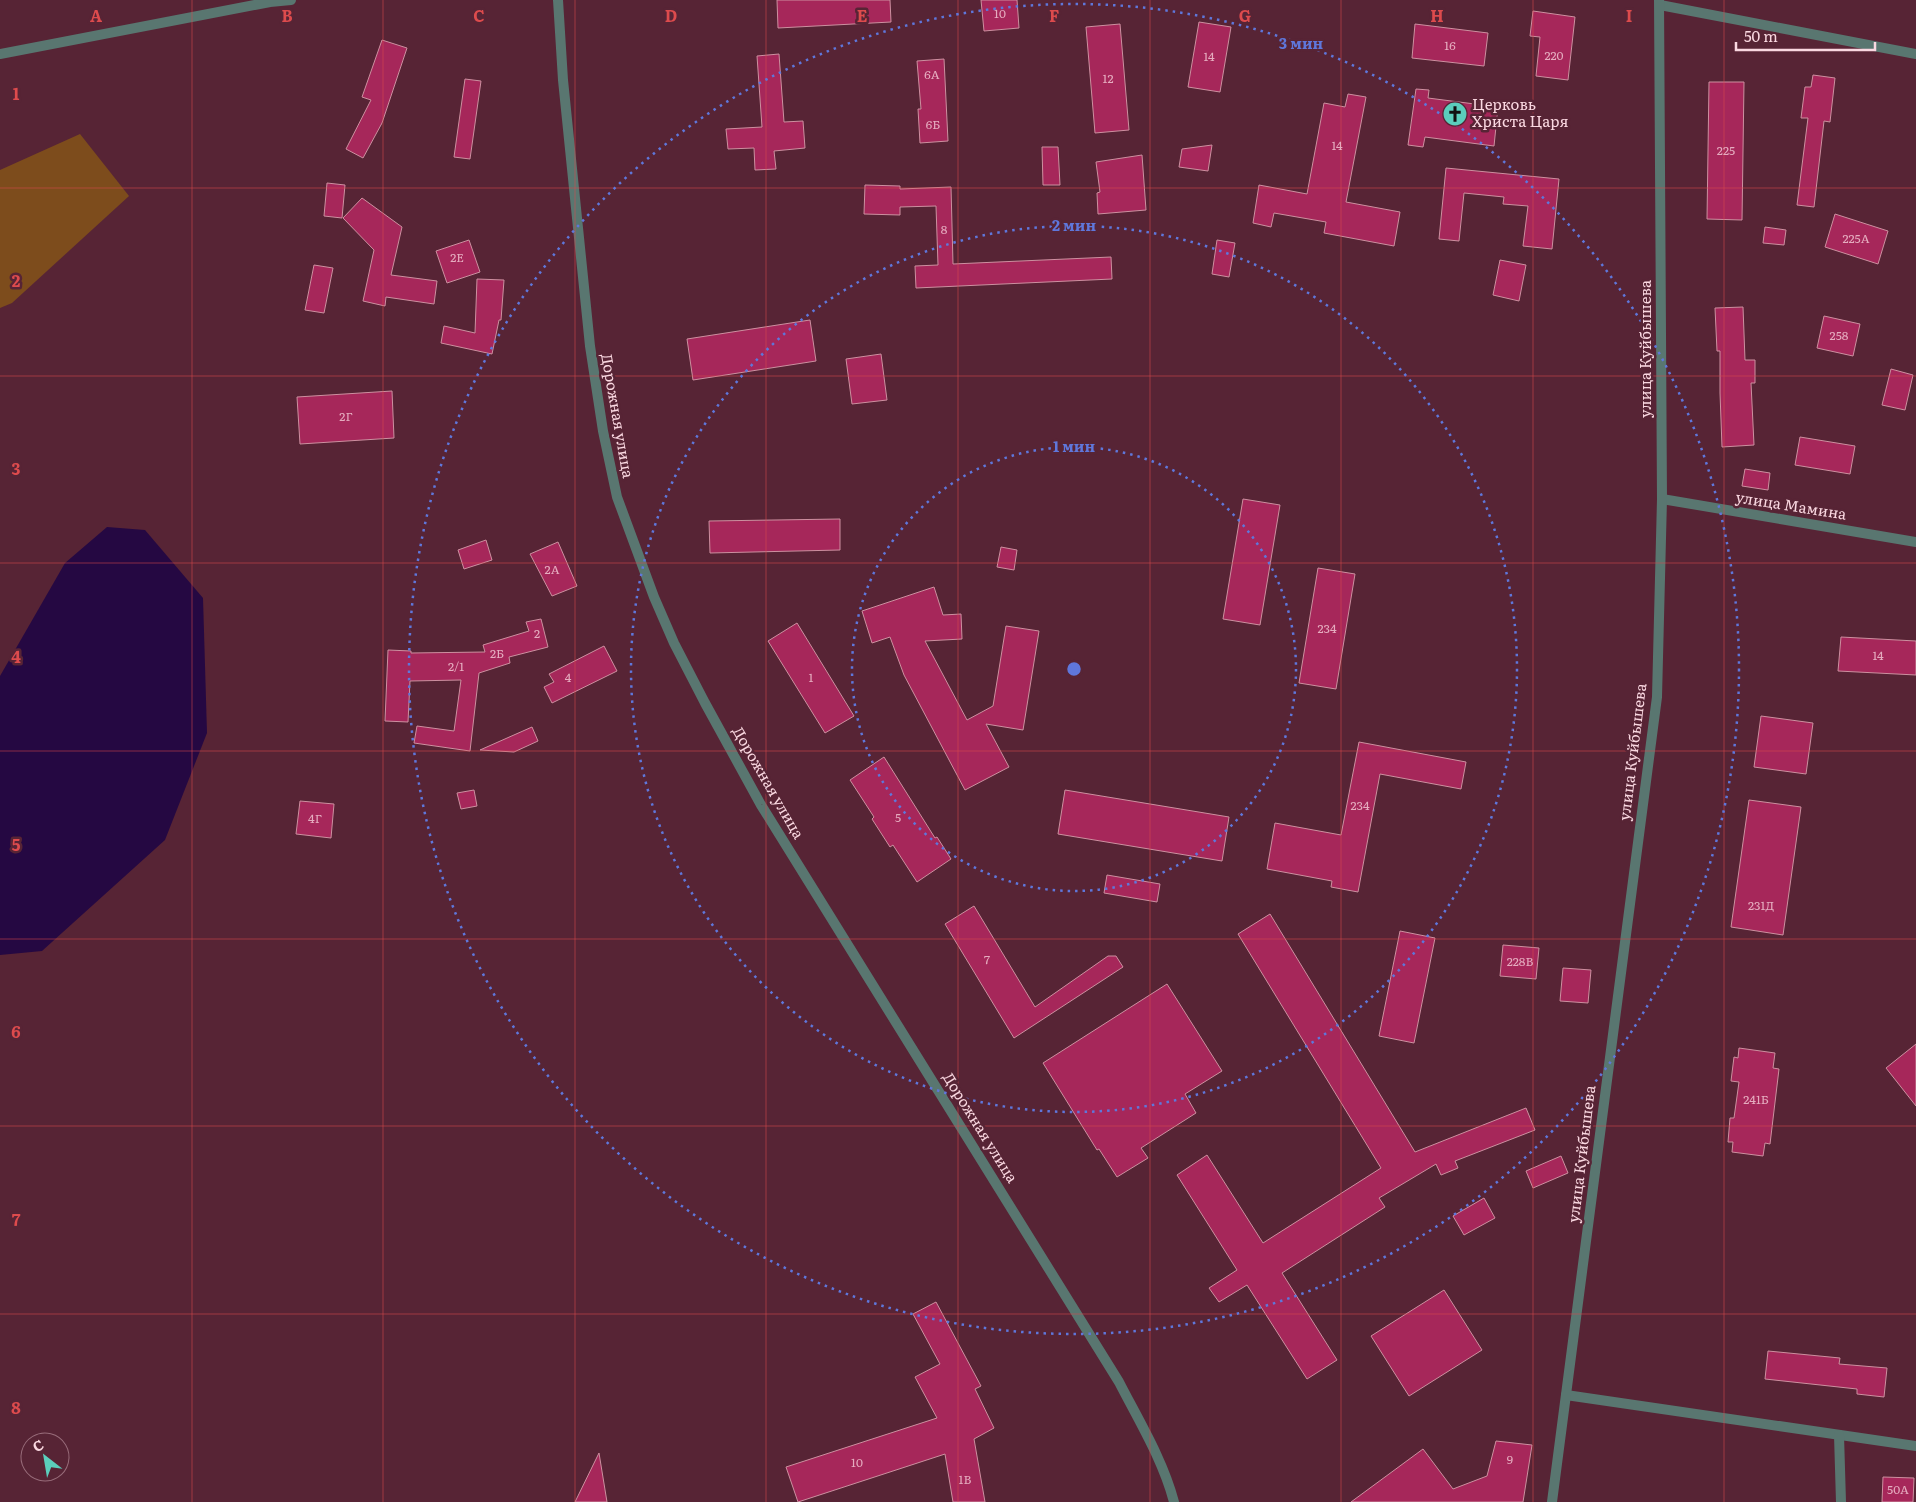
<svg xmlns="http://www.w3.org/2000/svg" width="1916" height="1502" font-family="Literata,serif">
<rect width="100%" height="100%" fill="#572435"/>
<path fill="#7d4c1c" d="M80,134L129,196L12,303L0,308V170Z"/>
<path fill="#250842" d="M107,527L145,530L203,598L207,733L165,840L42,951L0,955V676L65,563Z"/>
<g fill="#a6275a" stroke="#cd90a0">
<path d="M777,0H890L891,22L778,28Z"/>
<path d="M981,0H1017L1019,28L984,31Z"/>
<path d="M1533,11L1575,17L1568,80L1536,76L1540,37L1530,36Z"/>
<path d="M1199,22L1231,27L1220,92L1188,87Z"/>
<path d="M1120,24L1129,130L1095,133L1086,27Z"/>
<path d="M1415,24L1488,33L1484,66L1412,58Z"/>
<path d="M382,40L407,48L382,123L363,158L346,149L371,100L362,97Z"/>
<path d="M779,54L784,122L803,121L805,148L774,151L776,169L755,170L754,148L728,149L726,129L762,127L757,56Z"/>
<path d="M944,59L948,141L920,143L918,109H921L917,61Z"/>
<path d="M1813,75L1835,78L1830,122L1824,121L1814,207L1797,205L1808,118H1801L1805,87H1811Z"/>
<path d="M465,79L481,81L470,159L454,157Z"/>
<path d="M1709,82H1744L1742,220L1707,219Z"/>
<path d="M1416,89L1429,90L1428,98L1498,107L1494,146L1425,137L1423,147L1408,145Z"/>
<path d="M1348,94L1366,97L1346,202L1400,212L1394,246L1324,233L1326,222L1274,213L1271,227L1253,223L1259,185L1307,194L1324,103L1345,107Z"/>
<path d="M1212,145L1208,171L1179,167L1182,149Z"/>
<path d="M1042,147H1058L1060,185H1043Z"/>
<path d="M1142,155L1146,210L1098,214L1097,193L1100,192L1096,162Z"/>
<path d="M1446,168L1559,179L1552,249L1523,246L1528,206L1503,204L1504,197L1464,193L1459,241L1439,239Z"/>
<path d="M327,183L345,185L342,218L324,216Z"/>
<path d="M865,185L900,186V189L951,187L953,264L1111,257L1112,279L916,288L915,266L938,265L936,206L900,207V215L864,214Z"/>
<path d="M362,198L402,227L391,275L437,281L434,304L386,297L385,306L363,301L374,250L343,218Z"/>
<path d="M1835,214L1888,231L1878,264L1825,247Z"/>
<path d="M1765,227L1786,230L1784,245L1763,243Z"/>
<path d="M469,240L480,272L447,283L436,251Z"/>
<path d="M1217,240L1235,243L1229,277L1212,274Z"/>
<path d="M1500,260L1526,265L1519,301L1493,295Z"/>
<path d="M314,265L333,268L324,313L305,310Z"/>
<path d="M477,279L504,280L501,320H499L492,354L441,343L444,326L475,333Z"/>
<path d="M1743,307L1745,360H1755V383H1751L1754,445L1722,447L1720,393V351H1717L1715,308Z"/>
<path d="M1824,316L1860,324L1853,356L1817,348Z"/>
<path d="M810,320L816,361L693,380L687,339Z"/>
<path d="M881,354L887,400L852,404L846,359Z"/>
<path d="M1891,369L1913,375L1905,410L1882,405Z"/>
<path d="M392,391L394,438L300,444L297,397Z"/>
<path d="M1800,437L1855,446L1850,474L1795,465Z"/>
<path d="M1745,469L1770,473L1768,490L1742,486Z"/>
<path d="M1243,499L1280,505L1260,625L1223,619Z"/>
<path d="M840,519V550L710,553L709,521Z"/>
<path d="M486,540L492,560L464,569L458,550Z"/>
<path d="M558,542L577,586L552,596L530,554Z"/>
<path d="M1001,547L1017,550L1014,570L997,567Z"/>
<path d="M1318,568L1355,574L1336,689L1299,683Z"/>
<path d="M934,587L943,615L961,614L962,639L925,641L967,720L993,706L1006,626L1039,631L1023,730L986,724L1009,767L965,790L904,675L890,637L872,643L862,611Z"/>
<path d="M541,619L548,647L509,657L510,663L479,673L470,751L414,743L417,726L454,731L461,680L410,681L408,722L385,721L388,650L411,651V653L485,652L483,645L529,631L526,622Z"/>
<path d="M797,623L854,716L825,733L768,641Z"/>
<path d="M1841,637L1916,641V675L1838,671Z"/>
<path d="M604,646L617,671L552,703L544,687L554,682L549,674Z"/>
<path d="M1761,716L1813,723L1806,774L1754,767Z"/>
<path d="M532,727L538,741L514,752L480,750Z"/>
<path d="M1359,742L1466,762L1461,789L1380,774L1358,892L1331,887L1332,881L1267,869L1275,823L1341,835Z"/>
<path d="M884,757L935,838L937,837L951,859L917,882L893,845L890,847L872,819L874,817L850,780Z"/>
<path d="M474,790L477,806L461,809L457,793Z"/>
<path d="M1065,790L1229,817L1222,861L1058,834Z"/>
<path d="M1749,800L1801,807L1783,935L1731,927Z"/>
<path d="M300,801L334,804L331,838L296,834Z"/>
<path d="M1107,875L1160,884L1157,902L1104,893Z"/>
<path d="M974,906L1035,1007L1108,956H1116L1123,967L1014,1038L945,924Z"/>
<path d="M1270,914L1415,1152L1526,1108L1535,1130L1455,1161L1458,1168L1441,1175L1436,1164L1379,1198L1385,1207L1282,1273L1337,1360L1307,1379L1247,1285L1219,1302L1209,1288L1237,1270L1177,1175L1207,1155L1263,1243L1381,1168L1238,934Z"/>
<path d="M1400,931L1435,938L1414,1043L1379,1036Z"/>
<path d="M1503,945L1539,948L1536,979L1500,976Z"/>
<path d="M1563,968L1591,970L1588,1003L1560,1001Z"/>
<path d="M1167,984L1222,1071L1185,1094L1196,1113L1141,1148L1148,1158L1117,1177L1099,1149L1097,1150L1043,1063Z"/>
<path d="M1916,1044V1106L1886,1068Z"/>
<path d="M1739,1048L1775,1053L1773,1068L1779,1069L1770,1144L1765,1143L1763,1156L1732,1152L1733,1142H1728L1730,1118H1734L1739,1082L1731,1081L1734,1057L1738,1058Z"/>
<path d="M1561,1156L1568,1173L1533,1188L1526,1171Z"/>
<path d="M1484,1198L1495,1218L1464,1235L1453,1216Z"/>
<path d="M1444,1290L1482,1350L1409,1396L1371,1336Z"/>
<path d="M936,1302L981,1386L975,1389L994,1428L974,1439L985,1502H953L945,1454L798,1502L786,1467L937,1418L915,1377L940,1364L913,1314Z"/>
<path d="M1768,1351L1840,1358L1839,1364L1887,1368L1884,1397L1857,1394V1389L1765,1379Z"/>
<path d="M1496,1441L1532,1445L1523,1502H1351L1423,1449L1453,1489L1487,1476Z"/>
<path d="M599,1453L607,1502H575Z"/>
<path d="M1883,1477L1914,1478L1913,1502H1882Z"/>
</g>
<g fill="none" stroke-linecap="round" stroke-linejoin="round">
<g stroke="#597670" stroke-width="10">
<path d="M1660,5L1916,54"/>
<path d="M0,54L270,2L291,0"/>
<path d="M1662,499L1916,542"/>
<path d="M1566,1395L1916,1446"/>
<path d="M1839,1435L1841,1502"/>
</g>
<g stroke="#597670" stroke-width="10">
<path d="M558,0L563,80L590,346L603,431L617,497L654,597L674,643L705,703L761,805L1119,1382C1139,1421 1163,1460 1174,1502"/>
<path d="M1552,1502L1657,697L1662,499L1659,0"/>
</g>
</g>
<path fill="none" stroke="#dd4b4d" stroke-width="1" stroke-opacity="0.55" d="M192,0V1502M383,0V1502M575,0V1502M766,0V1502M958,0V1502M1150,0V1502M1341,0V1502M1533,0V1502M1724,0V1502M0,188H1916M0,376H1916M0,563H1916M0,751H1916M0,939H1916M0,1126H1916M0,1314H1916"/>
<g fill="none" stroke="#5f77db" stroke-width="2.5" stroke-dasharray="2.5 5">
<circle cx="1074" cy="669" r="222"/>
<circle cx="1074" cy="669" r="443"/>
<circle cx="1074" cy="669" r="665"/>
</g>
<defs>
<symbol id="church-disc" viewBox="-11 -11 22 22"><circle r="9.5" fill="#5bcebc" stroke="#572435"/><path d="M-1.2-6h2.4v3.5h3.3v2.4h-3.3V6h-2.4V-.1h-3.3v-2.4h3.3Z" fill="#111"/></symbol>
</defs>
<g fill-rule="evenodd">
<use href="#church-disc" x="1441" y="100" width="28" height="28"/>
</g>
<g text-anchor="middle" stroke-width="5" stroke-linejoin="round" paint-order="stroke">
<g font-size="12" fill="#e5acbf">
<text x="1000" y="18">10</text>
<text x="1450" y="50">16</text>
<text x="1554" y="60">220</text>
<text x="1209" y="61">14</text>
<text x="932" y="79">6А</text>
<text x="1108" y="83">12</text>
<text x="933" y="129">6Б</text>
<text x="1337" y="150">14</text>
<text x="1726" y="155">225</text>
<text x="944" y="234">8</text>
<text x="1856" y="243">225А</text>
<text x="457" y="262">2Е</text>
<text x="1839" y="340">258</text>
<text x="346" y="421">2Г</text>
<text x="552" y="574">2А</text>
<text x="1327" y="633">234</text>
<text x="537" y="638">2</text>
<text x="497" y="658">2Б</text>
<text x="1878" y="660">14</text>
<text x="456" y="671">2/1</text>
<text x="568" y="682">4</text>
<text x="811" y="682">1</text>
<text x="1360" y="810">234</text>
<text x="898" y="822">5</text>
<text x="315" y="823">4Г</text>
<text x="1761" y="910">231Д</text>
<text x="987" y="964">7</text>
<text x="1520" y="966">228В</text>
<text x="1756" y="1104">241Б</text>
<text x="1510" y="1464">9</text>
<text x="857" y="1467">10</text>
<text x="965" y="1484">1В</text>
<text x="1898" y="1494">50А</text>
</g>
<g font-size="15" fill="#fad8e1" stroke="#572435" text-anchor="start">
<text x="1472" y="110">Церковь<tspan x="1472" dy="17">Христа Царя</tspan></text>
</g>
<g font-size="15" fill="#fad8e1" stroke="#572435">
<text transform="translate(1646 349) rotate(-90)" y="5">улица Куйбышева</text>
<text transform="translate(617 416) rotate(80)" y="5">Дорожная улица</text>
<text transform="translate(1791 506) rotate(9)" y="5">улица Мамина</text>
<text transform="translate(1633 752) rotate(-83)" y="5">улица Куйбышева</text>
<text transform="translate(768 783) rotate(60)" y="5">Дорожная улица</text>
<text transform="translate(980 1128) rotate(58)" y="5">Дорожная улица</text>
<text transform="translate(1582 1154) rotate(-83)" y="5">улица Куйбышева</text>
</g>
</g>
<g font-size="16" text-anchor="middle" font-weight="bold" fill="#dd4b4d" stroke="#572435" stroke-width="5" stroke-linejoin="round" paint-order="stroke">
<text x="96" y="22">A</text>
<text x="287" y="22">B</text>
<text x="479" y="22">C</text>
<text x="671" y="22">D</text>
<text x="862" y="22">E</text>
<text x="1054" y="22">F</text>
<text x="1245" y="22">G</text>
<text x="1437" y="22">H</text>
<text x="1629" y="22">I</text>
<text x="16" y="100">1</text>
<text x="16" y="287">2</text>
<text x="16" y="475">3</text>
<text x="16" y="663">4</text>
<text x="16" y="851">5</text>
<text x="16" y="1038">6</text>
<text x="16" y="1226">7</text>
<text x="16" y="1414">8</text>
</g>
<circle cx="1074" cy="669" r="8" fill="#5f77db" stroke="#572435" stroke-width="2.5"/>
<g font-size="15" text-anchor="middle" font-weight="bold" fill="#5f77db" stroke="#572435" stroke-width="5" stroke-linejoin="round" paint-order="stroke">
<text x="1301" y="49">3 мин</text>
<text x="1074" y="231">2 мин</text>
<text x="1074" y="452">1 мин</text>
</g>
<g transform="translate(45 1457) rotate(329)"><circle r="24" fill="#572435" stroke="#986c7a"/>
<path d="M0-4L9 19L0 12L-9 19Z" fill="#5bcebc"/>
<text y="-8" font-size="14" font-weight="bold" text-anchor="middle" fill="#fad8e1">С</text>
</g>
<path d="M1736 42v8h139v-8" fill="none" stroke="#fad8e1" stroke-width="2.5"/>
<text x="1744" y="42" font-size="15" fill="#fad8e1" stroke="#572435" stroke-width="4" paint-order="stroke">50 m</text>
</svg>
